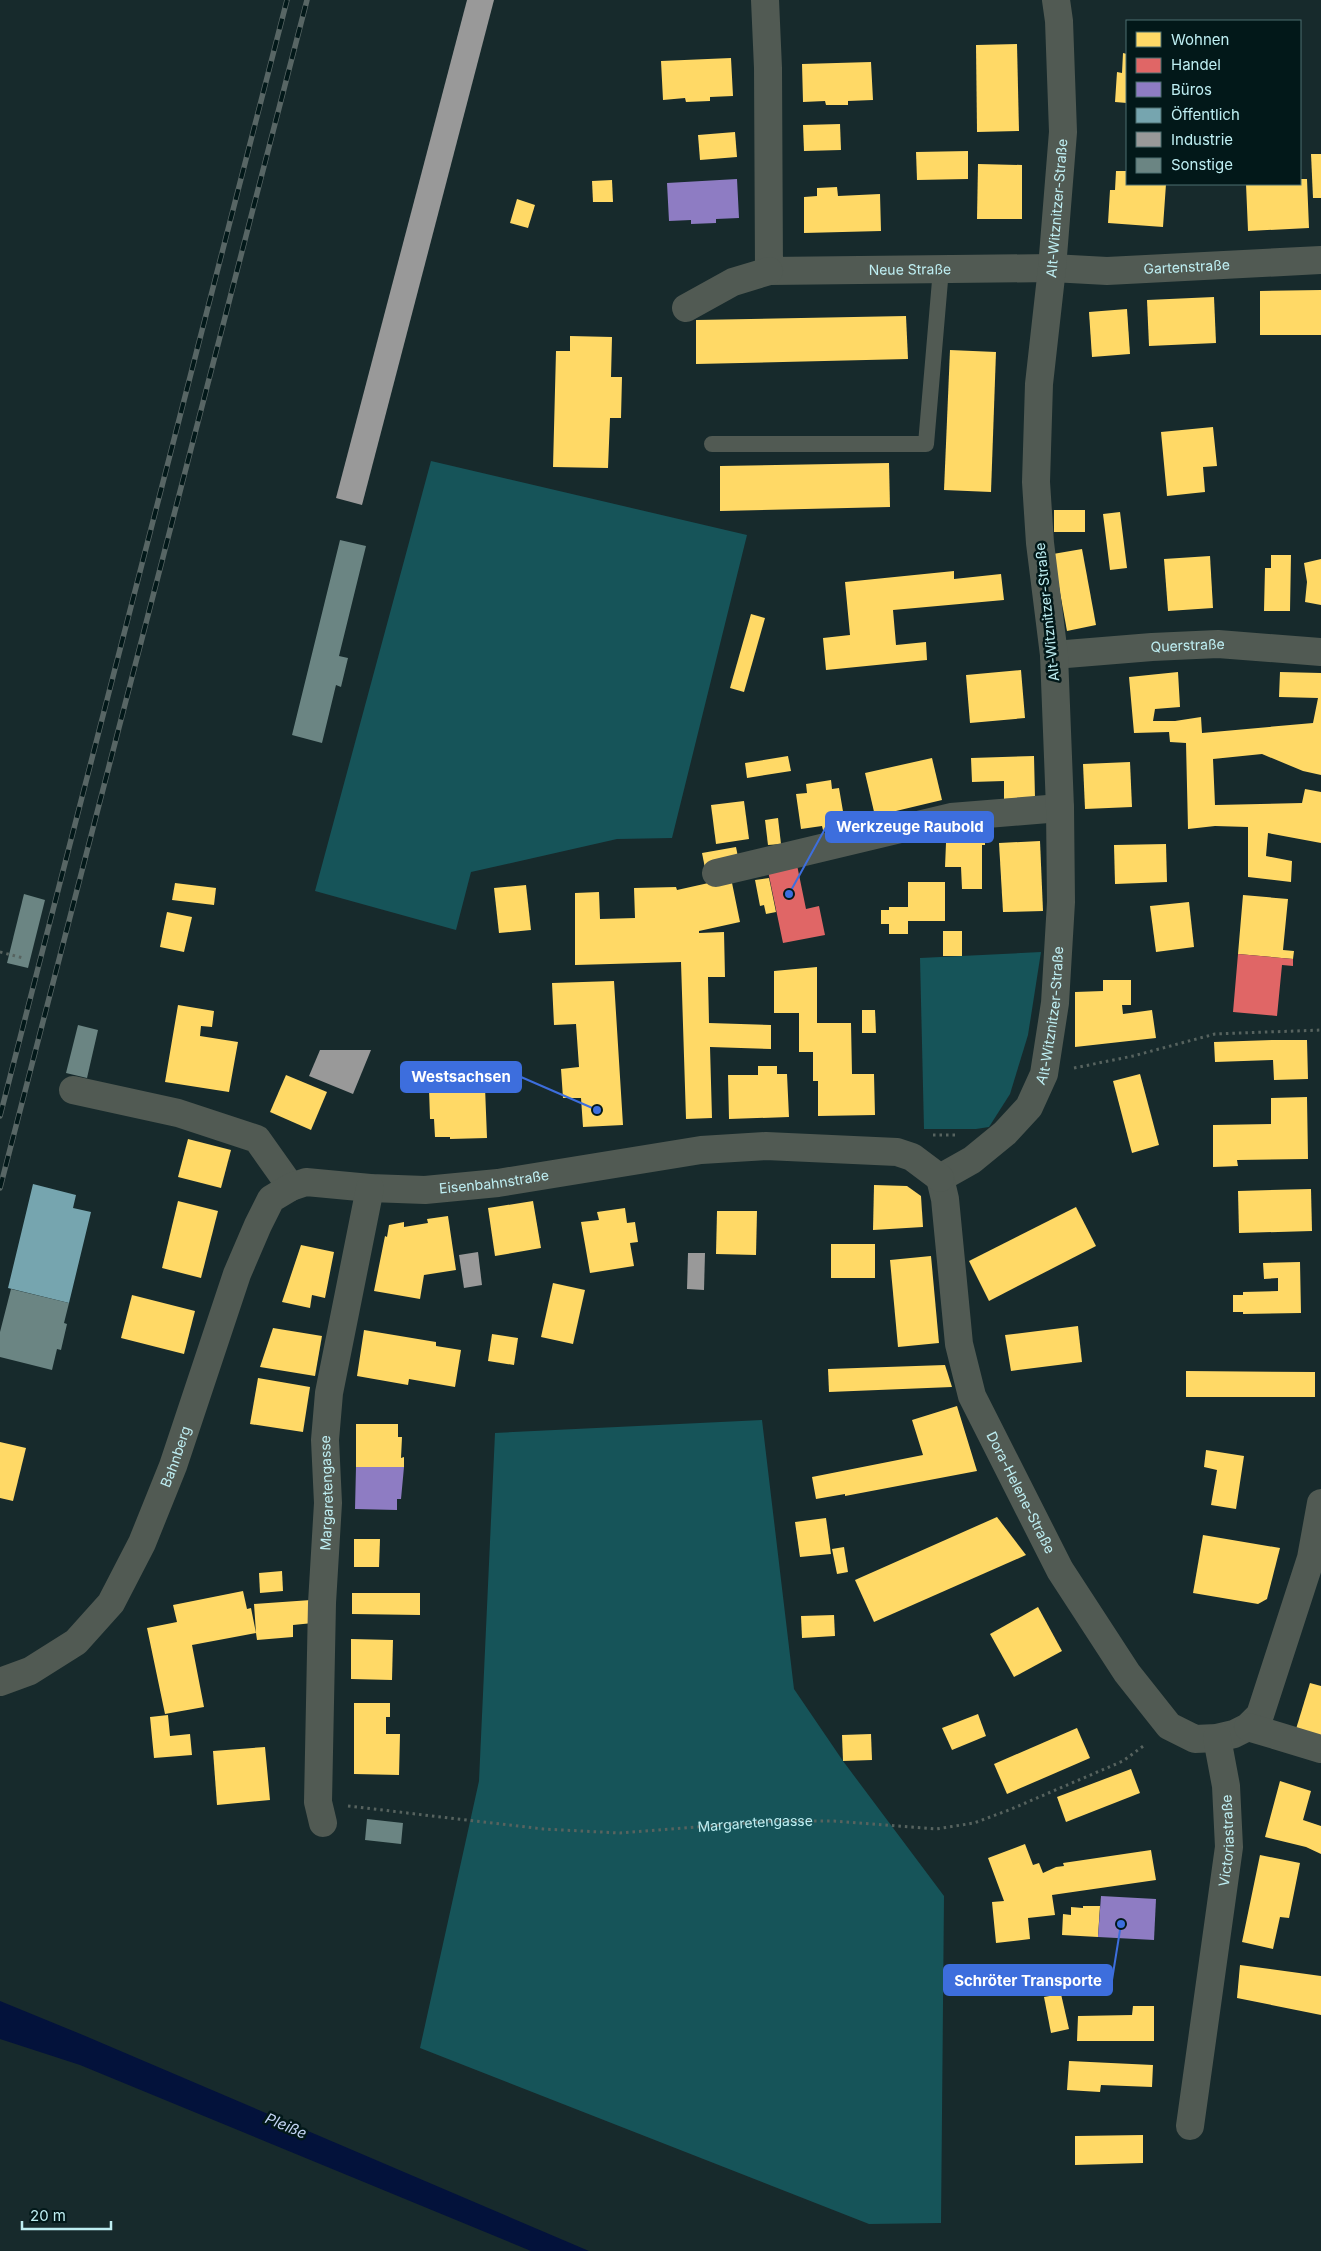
<svg xmlns="http://www.w3.org/2000/svg" width="1321" height="2251" font-family="Inter,sans-serif">
<rect width="100%" height="100%" fill="#172a2c"/>
<g fill="#165459">
<path d="M431,461L747,535L672,838L617,839L471,872L456,930L315,891Z"/>
<path d="M1041,952L1028,1035L1010,1094L989,1127L976,1129H924L920,958Z"/>
<path d="M762,1420L794,1689L843,1761L944,1896L941,2223L869,2224L420,2048L479,1781L495,1433Z"/>
</g>
<path fill="#03123b" d="M0,2001L83,2035L589,2251H531L80,2065L0,2039Z"/>
<g fill="#ffd966">
<path d="M1017,44L1019,131L977,132L976,45Z"/>
<path d="M1123,53L1127,54V103L1115,102L1117,72L1122,73Z"/>
<path d="M731,58L733,96L710,97V101L686,102L685,98L663,100L661,61Z"/>
<path d="M871,62L873,100L848,101V105H826L825,101L803,102L802,64Z"/>
<path d="M840,124L841,150L804,151L803,125Z"/>
<path d="M735,132L737,157L700,160L698,135Z"/>
<path d="M968,151V179L917,180L916,152Z"/>
<path d="M1311,154H1321V198H1313Z"/>
<path d="M978,164L1022,165V219H977Z"/>
<path d="M1116,171H1127V184H1166L1163,227L1108,223L1110,190H1115Z"/>
<path d="M1300,179H1307L1309,228L1248,231L1246,184H1300Z"/>
<path d="M612,180L613,202H593L592,181Z"/>
<path d="M837,187L838,196L880,194L881,231L804,233V197L817,196V188Z"/>
<path d="M517,199L535,205L528,228L510,223Z"/>
<path d="M1321,290V335H1260V291Z"/>
<path d="M1214,297L1216,343L1149,346L1147,300Z"/>
<path d="M1127,309L1130,354L1092,357L1089,312Z"/>
<path d="M906,316L908,359L696,364V320Z"/>
<path d="M570,336L612,337L611,377H622L621,418H610L608,468L553,467L556,351H570Z"/>
<path d="M950,350L996,352L991,492L944,490Z"/>
<path d="M1213,427L1217,466L1203,467L1205,492L1167,496L1161,432Z"/>
<path d="M889,463L890,507L720,511V466Z"/>
<rect x="1054" y="510" width="31" height="22"/>
<path d="M1120,512L1127,568L1110,570L1103,514Z"/>
<path d="M1082,549L1096,625L1067,631L1053,554Z"/>
<path d="M1271,555H1291L1290,611H1264L1265,568H1271Z"/>
<path d="M1210,556L1213,608L1168,611L1164,559Z"/>
<path d="M1321,559V605L1305,602L1307,582L1304,563Z"/>
<path d="M954,571V579L1001,574L1004,600L893,610L896,645L926,642L927,660L826,670L823,638L850,635L845,582Z"/>
<path d="M751,614L765,618L744,692L730,688Z"/>
<path d="M1021,670L1025,718L970,723L966,675Z"/>
<path d="M1178,672L1180,707L1155,709L1153,721H1175L1201,717L1202,733L1313,723L1318,698L1279,697L1280,672L1321,673V775L1303,771L1262,754L1213,759L1215,805L1302,803L1305,789L1321,792V843L1268,833L1266,856L1292,861L1291,882L1248,877V827L1215,826L1188,829L1186,743L1170,742L1169,732L1134,733L1129,677Z"/>
<path d="M788,756L791,771L747,778L745,763Z"/>
<path d="M1034,756L1035,798L1004,799V781L972,782L971,758Z"/>
<path d="M932,758L942,800L875,816L865,773Z"/>
<path d="M1130,762L1132,807L1085,809L1083,764Z"/>
<path d="M831,780L832,789L839,788L845,823H842L843,827L823,830L822,826L801,829L796,794L807,793L806,784Z"/>
<path d="M744,801L749,839L716,844L711,805Z"/>
<path d="M778,818L781,844L768,845L765,820Z"/>
<path d="M985,820V845H982V889H962L961,867H945L946,843H961V823Z"/>
<path d="M1040,841L1043,911L1003,912L999,843Z"/>
<path d="M1166,844L1167,882L1115,884L1114,845Z"/>
<path d="M736,847L739,862L705,868L702,853Z"/>
<path d="M731,878L740,922L699,931V933L724,932L725,977H708L709,1023L771,1025V1049L710,1047L712,1118L686,1119L681,962L575,965V893L599,892L600,919L635,918L634,888L676,887L677,890Z"/>
<path d="M769,878L776,912L766,914L764,905L760,906L755,880Z"/>
<path d="M908,882H945V921H908V934H889V924H881V910H889V907H908Z"/>
<path d="M175,883L216,888L214,905L172,900Z"/>
<path d="M526,885L531,930L499,933L494,888Z"/>
<path d="M1243,895L1288,899L1283,950L1294,951L1293,959L1238,954Z"/>
<path d="M1189,902L1194,947L1156,952L1150,906Z"/>
<path d="M167,912L192,917L184,952L160,947Z"/>
<rect x="943" y="931" width="19" height="25"/>
<path d="M817,967V1023H851L852,1074H874L875,1115L818,1116V1081H813V1052H799V1013H774V971Z"/>
<path d="M1103,980H1131V1005H1122L1123,1014L1152,1010L1156,1038L1075,1047V992L1103,991Z"/>
<path d="M614,981L623,1125L583,1127L581,1098H563L561,1069L579,1067L576,1024L554,1025L552,983Z"/>
<path d="M178,1005L214,1011L212,1027L201,1026L200,1036L238,1042L229,1092L165,1082Z"/>
<path d="M862,1010H875L876,1033H862Z"/>
<path d="M1273,1040H1307L1308,1079L1274,1080L1273,1060L1215,1062L1214,1042Z"/>
<path d="M758,1066H777V1074H787L789,1117L729,1119L728,1075H758Z"/>
<path d="M1140,1074L1159,1145L1132,1153L1113,1081Z"/>
<path d="M286,1075L327,1092L311,1130L270,1112Z"/>
<path d="M485,1087L487,1138L450,1139V1137H435L434,1119H430L429,1089Z"/>
<path d="M1307,1097L1308,1159L1237,1160L1238,1166L1213,1167V1125L1271,1124V1098Z"/>
<path d="M188,1139L231,1150L221,1188L178,1177Z"/>
<path d="M874,1185L907,1186L921,1196L923,1227L873,1230Z"/>
<path d="M1311,1189L1312,1231L1239,1233L1238,1191Z"/>
<path d="M178,1201L218,1211L201,1278L162,1268Z"/>
<path d="M533,1201L541,1248L495,1256L488,1208Z"/>
<path d="M1076,1207L1096,1246L989,1301L969,1261Z"/>
<path d="M625,1208L627,1223L635,1222L638,1242L630,1243L634,1266L590,1273L581,1222L599,1220L597,1212Z"/>
<path d="M717,1211H757L756,1255L716,1254Z"/>
<path d="M448,1216L456,1270L424,1275L420,1299L374,1291L385,1236L387,1237L389,1225L404,1222V1227L428,1223L427,1219Z"/>
<rect x="831" y="1244" width="44" height="34"/>
<path d="M301,1245L334,1252L325,1298L312,1295L310,1308L282,1302Z"/>
<path d="M931,1256L939,1343L898,1347L890,1260Z"/>
<path d="M1300,1262L1301,1313L1243,1314V1312H1233V1295H1243V1292L1278,1291V1278L1264,1279L1263,1263Z"/>
<path d="M553,1283L585,1290L573,1344L541,1337Z"/>
<path d="M132,1295L195,1311L184,1354L121,1338Z"/>
<path d="M1078,1326L1082,1362L1011,1371L1005,1335Z"/>
<path d="M273,1328L322,1336L315,1376L260,1367Z"/>
<path d="M364,1330L436,1342V1346L461,1350L455,1387L409,1379L408,1385L357,1376Z"/>
<path d="M492,1334L518,1338L514,1365L488,1361Z"/>
<path d="M945,1365L952,1387L829,1392L828,1369Z"/>
<path d="M1186,1371L1315,1372V1397H1186Z"/>
<path d="M258,1378L310,1387L303,1432L250,1424Z"/>
<path d="M957,1406L977,1471L845,1496V1494L816,1499L812,1477L923,1455L912,1420Z"/>
<path d="M356,1424H398V1437H402L401,1458L404,1457V1467H356Z"/>
<path d="M0,1442L26,1448L13,1501L0,1498Z"/>
<path d="M1206,1450L1244,1456L1236,1509L1211,1505L1217,1470L1204,1467Z"/>
<path d="M997,1517L1026,1555L874,1622L855,1580Z"/>
<path d="M826,1518L831,1554L800,1557L795,1522Z"/>
<path d="M1203,1535L1280,1548L1267,1599L1258,1604L1193,1593Z"/>
<path d="M354,1539H380L379,1567H354Z"/>
<path d="M844,1547L848,1572L837,1574L832,1549Z"/>
<path d="M282,1571L283,1591L260,1593L259,1573Z"/>
<path d="M243,1591L247,1609L251,1608L256,1633L254,1604L311,1600L313,1623L293,1625V1637L257,1640L256,1633L192,1645L204,1707L165,1714L147,1628L177,1622L173,1605Z"/>
<path d="M352,1593H420V1615L352,1614Z"/>
<path d="M1038,1607L1062,1651L1014,1677L990,1634Z"/>
<path d="M834,1615L835,1636L802,1638L801,1616Z"/>
<path d="M351,1639L393,1640L392,1680L351,1679Z"/>
<path d="M1310,1683L1321,1686V1737L1296,1729Z"/>
<path d="M354,1703H390V1717H386V1734H400L399,1775L354,1774Z"/>
<path d="M978,1714L986,1736L952,1750L942,1728Z"/>
<path d="M168,1715L170,1736L190,1734L192,1755L154,1758L150,1717Z"/>
<path d="M1077,1728L1090,1758L1007,1794L994,1764Z"/>
<path d="M871,1734L872,1760L843,1761L842,1735Z"/>
<path d="M265,1747L270,1800L217,1805L213,1751Z"/>
<path d="M1131,1769L1140,1793L1066,1822L1057,1797Z"/>
<path d="M1280,1781L1311,1791L1303,1820L1321,1826V1854L1306,1847L1265,1837Z"/>
<path d="M1025,1844L1033,1865L1039,1863L1043,1873L1056,1867L1064,1866L1063,1863L1151,1850L1156,1880L1052,1895L1055,1915L1028,1918L1030,1939L996,1943L992,1902L1004,1901L988,1858Z"/>
<path d="M1260,1855L1300,1863L1289,1918L1280,1917L1273,1949L1242,1942Z"/>
<path d="M1083,1906H1100L1098,1937L1062,1935L1063,1914L1071,1915V1907L1083,1908Z"/>
<path d="M1240,1965L1321,1976V2015L1237,1998Z"/>
<path d="M1061,1994L1069,2029L1051,2033L1044,1997Z"/>
<path d="M1133,2006H1154V2041H1077L1078,2016L1132,2015Z"/>
<path d="M1069,2061L1153,2065L1152,2087L1101,2085L1100,2092L1067,2090Z"/>
<path d="M1143,2135V2163L1075,2165V2136Z"/>
</g>
<g fill="#e06666">
<path d="M797,865L806,909L819,906L825,935L783,943L768,871Z"/>
<path d="M1238,954L1293,959V966L1282,965L1277,1016L1233,1012Z"/>
</g>
<g fill="#8e7cc3">
<path d="M737,179L739,218L716,219V223L691,224V220L669,221L667,183Z"/>
<path d="M356,1467H404L401,1499H397V1510L355,1509Z"/>
<path d="M1101,1896L1156,1899L1154,1940L1098,1937Z"/>
</g>
<path fill="#76a5af" d="M33,1184L76,1195L73,1208L91,1212L69,1303L8,1288Z"/>
<g fill="#999">
<path d="M467,0H494L362,505L336,498Z"/>
<path d="M320,1050H371L353,1094L309,1076Z"/>
<path d="M478,1252L482,1285L464,1288L459,1255Z"/>
<path d="M688,1253H705L704,1290L687,1289Z"/>
</g>
<g fill="#6b8583">
<path d="M340,540L366,546L339,656L348,658L341,687L336,685L322,743L292,735Z"/>
<path d="M24,894L45,900L28,968L7,963Z"/>
<path d="M78,1025L98,1030L87,1078L66,1073Z"/>
<path d="M11,1289L69,1303L64,1323L67,1324L61,1350L57,1349L52,1370L0,1357V1332Z"/>
<path d="M367,1819L403,1823L401,1844L365,1840Z"/>
</g>
<g fill="none" stroke-linecap="round" stroke-linejoin="round">
<g stroke="#57635f" stroke-width="3" stroke-dasharray="2.5 4" stroke-linecap="butt">
<path d="M0,952L23,958"/>
<path d="M1074,1068L1133,1056L1215,1034L1321,1030"/>
<path d="M933,1135H957"/>
<path id="s1" d="M348,1806L543,1829L620,1833L773,1821H834L936,1829L974,1823L1009,1810L1123,1761L1146,1744"/>
</g>
<path stroke="#515a53" stroke-width="16" d="M712,444H926L941,269"/>
<g stroke="#515a53" stroke-width="28">
<path id="s2" d="M765,0L768,68L769,271L1052,268L1107,271L1321,260"/>
<path d="M686,308L733,282L769,271"/>
<path id="s3" d="M1054,655L1152,647L1218,644L1321,652"/>
<path d="M716,873L951,817L1060,808"/>
<path d="M73,1090L178,1113L257,1139L291,1187"/>
<path id="s4" d="M940,1178L972,1160L1005,1133L1029,1107L1044,1074L1055,1003L1061,902L1060,808L1054,655L1040,543L1036,482L1039,384L1052,268L1063,132L1059,21L1056,0"/>
<path id="s5" d="M940,1178L945,1199L959,1344L972,1396L1060,1570L1127,1673L1169,1726L1195,1739L1217,1738L1234,1734L1248,1727L1260,1715L1311,1558L1321,1503"/>
<path id="s6" d="M0,1682L30,1671L76,1642L111,1603L142,1543L173,1466L237,1274L258,1225L271,1199L291,1187L306,1182L370,1188L425,1190L498,1183L701,1150L766,1146L897,1152L912,1157L940,1178"/>
<path d="M1248,1727L1321,1749"/>
<path id="s7" d="M323,1823L318,1802L322,1603L328,1503L325,1440L329,1393L370,1188"/>
<path id="s8" d="M1190,2126L1229,1847L1226,1786L1217,1738"/>
</g>
<defs>
<g id="rail">
<path d="M0,1116L287,0"/>
<path d="M0,1188L307,0"/>
</g>
</defs>
<use href="#rail" stroke="#586665" stroke-width="5.5"/>
<use href="#rail" stroke="#021819" stroke-width="4" stroke-dasharray="11" stroke-linecap="butt"/>
</g>
<g text-anchor="middle" stroke-width="5" stroke-linejoin="round" paint-order="stroke">
<g font-size="14" fill="#beeef2" stroke="#021819">
<text dy="5" stroke="none"><textPath href="#s4" startOffset="1020">Alt-Witznitzer-Straße</textPath></text>
<text dy="5" stroke="none"><textPath href="#s2" startOffset="689">Gartenstraße</textPath></text>
<text dy="5" stroke="none"><textPath href="#s2" startOffset="412">Neue Straße</textPath></text>
<text transform="translate(1047 612) rotate(-96)" y="5">Alt-Witznitzer-Straße</text>
<text dy="5" stroke="none"><textPath href="#s3" startOffset="134">Querstraße</textPath></text>
<text dy="5" stroke="none"><textPath href="#s4" startOffset="210">Alt-Witznitzer-Straße</textPath></text>
<text dy="5" stroke="none"><textPath href="#s6" startOffset="802">Eisenbahnstraße</textPath></text>
<text dy="5" stroke="none"><textPath href="#s6" startOffset="299">Bahnberg</textPath></text>
<text dy="5" stroke="none"><textPath href="#s5" startOffset="329">Dora-Helene-Straße</textPath></text>
<text dy="5" stroke="none"><textPath href="#s7" startOffset="331">Margaretengasse</textPath></text>
<text dy="5" stroke="none"><textPath href="#s1" startOffset="409">Margaretengasse</textPath></text>
<text dy="5" stroke="none"><textPath href="#s8" startOffset="288">Victoriastraße</textPath></text>
</g>
<g font-size="15" font-style="italic" fill="#c4d5f5" stroke="#021819">
<text transform="translate(286 2126) rotate(23)" y="5">Pleiße</text>
</g>
</g>
<path fill="none" stroke="#3d6edd" stroke-width="2" d="M789 894L826 827M597 1110L521 1077M1121 1924L1112 1980"/>
<g fill="#3d6edd" stroke="#021819" stroke-width="2">
<circle cx="789" cy="894" r="5"/>
<circle cx="597" cy="1110" r="5"/>
<circle cx="1121" cy="1924" r="5"/>
</g>
<g fill="#3d6edd" stroke="#3d6edd" stroke-width="2">
<rect x="826" y="812" width="167" height="30" rx="5"/>
<rect x="401" y="1062" width="120" height="30" rx="5"/>
<rect x="944" y="1965" width="168" height="30" rx="5"/>
</g>
<g font-size="15" text-anchor="middle" font-weight="bold" fill="#fff">
<text x="910" y="832">Werkzeuge Raubold</text>
<text x="461" y="1082">Westsachsen</text>
<text x="1028" y="1986">Schröter Transporte</text>
</g>
<rect x="1126" y="20" width="175" height="165" fill="#021819" stroke="#4d6e70"/>
<rect x="1136" y="32" width="25" height="15" fill="#ffd966" stroke="#4d6e70"/>
<text x="1171" y="45" font-size="15" fill="#beeef2">Wohnen</text>
<rect x="1136" y="58" width="25" height="15" fill="#e06666" stroke="#4d6e70"/>
<text x="1171" y="70" font-size="15" fill="#beeef2">Handel</text>
<rect x="1136" y="82" width="25" height="15" fill="#8e7cc3" stroke="#4d6e70"/>
<text x="1171" y="95" font-size="15" fill="#beeef2">Büros</text>
<rect x="1136" y="108" width="25" height="15" fill="#76a5af" stroke="#4d6e70"/>
<text x="1171" y="120" font-size="15" fill="#beeef2">Öffentlich</text>
<rect x="1136" y="132" width="25" height="15" fill="#999999" stroke="#4d6e70"/>
<text x="1171" y="145" font-size="15" fill="#beeef2">Industrie</text>
<rect x="1136" y="158" width="25" height="15" fill="#6b8583" stroke="#4d6e70"/>
<text x="1171" y="170" font-size="15" fill="#beeef2">Sonstige</text>
<path d="M22 2221v8h89v-8" fill="none" stroke="#beeef2" stroke-width="2.5"/>
<text x="30" y="2221" font-size="15" fill="#beeef2" stroke="#021819" stroke-width="4" paint-order="stroke">20 m</text>
</svg>
